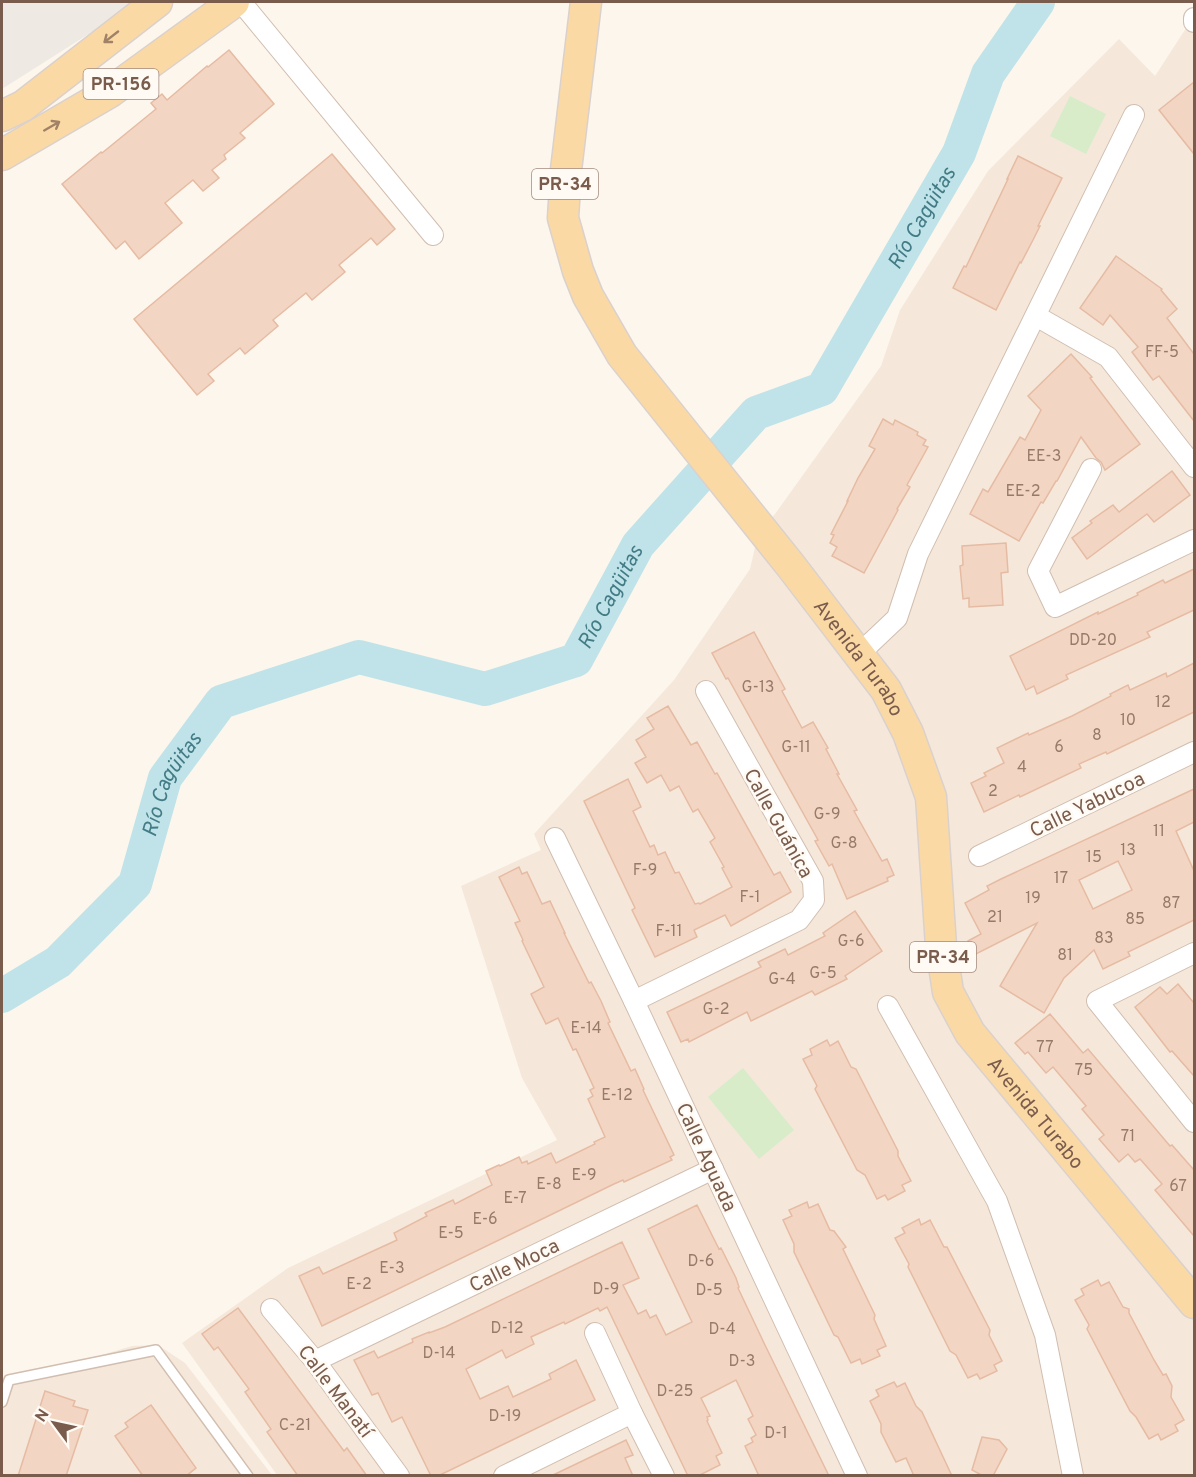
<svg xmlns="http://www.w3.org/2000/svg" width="1196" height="1477" font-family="Overpass,sans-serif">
<rect width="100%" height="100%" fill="#fdf6ec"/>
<g fill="#f5e8da">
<path d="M1194,16V1475H277L182,1343L288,1268L557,1140L522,1078L461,886L541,850L534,834L674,680L750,569L759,530L775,514L881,366L900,310L988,171L1119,39L1155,76Z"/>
<path d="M158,1345L185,1363L272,1475L2,1476V1380L24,1378L132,1346Z"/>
</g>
<path fill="#efe9e4" d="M2,2H130L106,23L2,89Z"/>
<g fill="#d8ecc9">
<path d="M1070,96L1106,114L1086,154L1050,136Z"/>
<path d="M743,1068L794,1130L759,1159L708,1097Z"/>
</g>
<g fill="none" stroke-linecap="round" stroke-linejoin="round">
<path stroke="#bfe3e8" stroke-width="34" id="s1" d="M2,996L58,962L135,884L165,778L221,702L359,657L485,689L576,660L638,545L756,413L822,389L959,153L988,74L1038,2"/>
</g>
<g fill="#f3d5c3" stroke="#e6bba3" stroke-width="1.5" fill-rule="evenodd">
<path d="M229,50L274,104L240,133L245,138L224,155L226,159L212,170L219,178L203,191L193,180L165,203L182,223L139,259L125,241L116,249L62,184L101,152L102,153L156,109L151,103L162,94L167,100L207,66L208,67Z"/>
<path d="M1194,82V154L1159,110Z"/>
<path d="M332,154L395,229L377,245L371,238L339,265L345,272L312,300L306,293L273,320L278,326L245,354L240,348L208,374L214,381L197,395L134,319Z"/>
<path d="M1018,156L1062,178L1038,226H1040L1033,240L1021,263L1020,262L996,310L953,288L964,266L966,267L1008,179H1007Z"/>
<path d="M1116,256L1162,289L1161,290L1177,309L1167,318L1194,354V421L1159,376L1153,380L1132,352L1138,347L1110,315L1103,325L1080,308Z"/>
<path d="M1071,354L1092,377L1090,378L1140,444L1105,470L1101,462L1096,458L1081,437L1057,481H1056L1043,503L1041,502L1019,541L970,514L983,489L988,492L1020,437L1025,440L1041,410L1028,396Z"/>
<path d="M883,419L893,425L895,420L918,432L917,435L926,440L923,445L928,447L907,485L910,487L897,509L898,510L864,573L832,556L837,547L830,543L834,535L831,534L848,501H847L858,478L875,449L869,446Z"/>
<path d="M1172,471L1190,495L1154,522L1147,514L1087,559L1072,538L1092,523L1090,521L1113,505L1119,512Z"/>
<path d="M1006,543L1008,572L1001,573L1003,605L969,607V598L963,599L960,566L963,565L962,546Z"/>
<path d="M1194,569V610L1147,632L1150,637L1066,675L1068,679L1037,694L1034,686L1026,690L1010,656L1098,612V614L1138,595L1137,593L1163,580L1165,583Z"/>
<path d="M754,632L785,689L782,691L802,728L813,722L828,748L826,749L839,774H837L857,810L854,811L882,861L887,859L894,875L887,878L888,881L847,899L832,864L829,866L815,841L818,840L728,678L726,679L712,653Z"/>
<path d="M1194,663V712L1107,754L1106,752L1079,764L1081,768L1020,797L1019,795L984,812L971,783L986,776L984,773L1004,763L997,748L1028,733L1029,735L1072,716L1111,696L1110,694L1128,685L1130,690L1166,673L1167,677Z"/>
<path d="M668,706L691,745L697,742L715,774L717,773L774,875L780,872L791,892L731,926L725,915L694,930L697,937L655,957L632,910L635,908L584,801L628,779L641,807L633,811L650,847L654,845L658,855L665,852L675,873L679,872L695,904L699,903L700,904L732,887L722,868L724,867L710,842L715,838L698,809L693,812L679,786L670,791L661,775L647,783L635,763L646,757L636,740L654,729L647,718Z"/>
<path d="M1194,789V822L1176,831L1194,871V920L1128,952L1130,956L1103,969L1094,950L1064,978L1044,1013L1000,986L1037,923L972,956L968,941L981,934L965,903L989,890L987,886L1001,879ZM1118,861L1132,890L1093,909L1079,880Z"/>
<path d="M519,867L522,874L527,872L542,904L550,901L565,933H564L589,983L591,982L601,1001L610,1022L608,1023L631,1071L635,1069L644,1089L643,1090L674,1155L670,1157L672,1160L624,1182L623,1180L614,1184L322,1326L299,1276L319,1267L323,1274L397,1240L394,1233L427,1216L425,1213L453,1200L455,1204L492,1185L486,1171L499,1165L500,1166L519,1157L522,1163L527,1161L528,1164L551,1153L556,1163L595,1144L594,1142L605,1137L588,1099L593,1096L590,1090L594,1088L576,1049L573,1050L558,1018L546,1024L531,994L544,987L522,941L523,940L515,923L520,921L499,877Z"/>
<path d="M855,911L882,951L845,976L847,979L815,995L812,991L751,1021L747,1012L689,1042L688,1039L681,1042L667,1012L761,967L758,962L785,949L788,955L825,936L823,933Z"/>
<path d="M1178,984L1194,1003V1076L1172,1051L1170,1052L1135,1007L1160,987L1167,994Z"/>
<path d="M1050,1014L1083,1053L1088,1049L1170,1146L1172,1145L1194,1170V1236L1155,1190L1162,1184L1140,1159L1135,1162L1128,1154L1119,1162L1099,1139L1104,1135L1082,1109L1086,1106L1053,1067L1046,1073L1028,1052L1025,1054L1015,1043Z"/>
<path d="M827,1040L830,1046L838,1041L851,1067L856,1069L898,1151V1156L911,1181L902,1185L905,1191L888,1200L885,1195L877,1199L865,1175L857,1170L815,1089L817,1086L803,1059L812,1055L810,1049Z"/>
<path d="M807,1202L809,1208L818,1204L830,1230L834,1231L846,1247L843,1249L875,1315L874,1319L886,1346L877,1350L880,1356L862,1364L860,1359L851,1363L838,1337L834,1335L794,1252V1244L783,1220L792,1216L789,1210Z"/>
<path d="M697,1205L719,1249L721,1248L736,1278L739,1287L738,1288L764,1343L829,1476H759L745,1446L753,1442L751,1438L756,1435L748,1419L753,1416L736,1380L701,1398L710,1416L707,1417L708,1420L707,1421L722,1453L716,1456L720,1465L698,1476H688L607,1307L600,1311L598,1308L565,1324L564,1322L531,1337L534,1344L506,1358L502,1350L466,1369L480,1399L508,1386L513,1397L551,1379L549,1374L576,1360L595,1400L438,1476H431L402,1417L392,1422L378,1393L372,1395L354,1360L374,1351L378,1358L413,1342L412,1339L429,1332V1333L445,1327L622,1242L639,1278L623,1285L638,1314L646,1310L650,1318L656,1315L666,1335L692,1322L648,1229Z"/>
<path d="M919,1219L921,1225L930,1220L944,1247H947L990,1330L989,1335L1002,1361L994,1365L997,1371L980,1379L977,1374L968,1378L956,1355L950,1351L908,1267L909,1264L895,1238L905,1233L902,1228Z"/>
<path d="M1098,1280L1101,1286L1109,1282L1123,1307L1129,1309V1313L1154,1360L1163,1375L1166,1374L1172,1386L1171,1397L1184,1420L1175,1425L1178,1431L1161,1440L1158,1434L1149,1439L1136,1417L1130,1411L1087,1329L1089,1325L1075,1300L1084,1295L1081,1289Z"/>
<path d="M238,1308L344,1451L347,1448L367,1476H298L267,1432L271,1429L245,1392L249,1389L218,1347L214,1350L202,1334Z"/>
<path d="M894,1382L897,1387L905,1383L916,1406L922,1412L952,1476H914L906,1458L896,1462L881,1432V1424L870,1401L879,1396L876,1390Z"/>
<path d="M45,1391L75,1401L73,1406L88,1410L66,1476H18Z"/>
<path d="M151,1405L196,1468L186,1476H143L115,1436L128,1427L125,1423Z"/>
<path d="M982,1437L999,1440L1007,1449L993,1476H983L972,1470Z"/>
<path d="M626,1440L633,1455L625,1458L633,1476H551Z"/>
</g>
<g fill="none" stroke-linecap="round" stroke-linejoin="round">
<defs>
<path id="lane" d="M2,1402L9,1380L156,1350L248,1476"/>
<g id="street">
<path d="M241,2L433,235"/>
<path d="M1194,18V22"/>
<path d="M1036,316L1108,357L1194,467"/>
<path d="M1091,469L1038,571L1055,607L1194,540"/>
<path d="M859,654L897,618L918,554L1134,115"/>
<path d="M555,838L634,1001L857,1476"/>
<path d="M979,856L1194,752"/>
<path d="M1194,953L1097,1001L1194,1122"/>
<path d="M634,1001L799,920L814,900L813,881L706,691"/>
<path d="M888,1006L997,1201L1045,1335L1073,1476"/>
<path d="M271,1309L315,1361L399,1476"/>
<path d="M595,1333L632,1413L664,1476"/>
<path d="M315,1361L713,1169"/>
<path d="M504,1476L632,1413"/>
</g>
<g id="primary">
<path id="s2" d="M586,2L566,170L563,218L578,271L588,296L622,355L791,566L886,690L908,733L931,797L941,946L948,992L970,1033L1194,1303"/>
<path d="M2,116L23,106L157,2"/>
<path d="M2,155L110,92L234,2"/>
</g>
</defs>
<use href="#lane" stroke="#d1beb0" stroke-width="12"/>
<use href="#street" stroke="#d1beb0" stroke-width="22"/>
<use href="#primary" stroke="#dad1cd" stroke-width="33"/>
<use href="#lane" stroke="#fff" stroke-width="9"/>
<use href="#street" stroke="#fff" stroke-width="20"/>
<use href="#primary" stroke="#fbd9a5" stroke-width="30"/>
</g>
<defs><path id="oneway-shaft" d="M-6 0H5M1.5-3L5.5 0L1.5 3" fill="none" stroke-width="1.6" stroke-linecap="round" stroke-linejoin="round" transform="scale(1.5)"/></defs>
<g stroke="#a18267">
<use href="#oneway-shaft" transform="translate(111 37) rotate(142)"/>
<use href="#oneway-shaft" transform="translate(52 126) rotate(-30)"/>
</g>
<g text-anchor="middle" stroke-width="5" stroke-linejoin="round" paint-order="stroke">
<g font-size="16" fill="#987a6a">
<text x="1162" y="357">FF-5</text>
<text x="1044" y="461">EE-3</text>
<text x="1023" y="496">EE-2</text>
<text x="1093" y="645">DD-20</text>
<text x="758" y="692">G-13</text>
<text x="1163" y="707">12</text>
<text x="1128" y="725">10</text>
<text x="1097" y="740">8</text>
<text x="796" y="752">G-11</text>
<text x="1059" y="752">6</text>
<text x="1022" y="772">4</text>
<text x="993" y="796">2</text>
<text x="827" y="819">G-9</text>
<text x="1159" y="836">11</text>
<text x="844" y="848">G-8</text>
<text x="1128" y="855">13</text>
<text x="1094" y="862">15</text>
<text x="645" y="875">F-9</text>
<text x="1061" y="883">17</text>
<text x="750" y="902">F-1</text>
<text x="1033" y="903">19</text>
<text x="1171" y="908">87</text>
<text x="995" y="922">21</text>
<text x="1135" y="924">85</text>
<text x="669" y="936">F-11</text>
<text x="1104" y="943">83</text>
<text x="851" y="946">G-6</text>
<text x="1065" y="960">81</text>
<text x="823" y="978">G-5</text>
<text x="782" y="984">G-4</text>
<text x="716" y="1014">G-2</text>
<text x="586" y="1033">E-14</text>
<text x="1045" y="1052">77</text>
<text x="1084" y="1075">75</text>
<text x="617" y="1100">E-12</text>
<text x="1128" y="1141">71</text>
<text x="584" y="1180">E-9</text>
<text x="549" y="1189">E-8</text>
<text x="1178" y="1191">67</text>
<text x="515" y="1203">E-7</text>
<text x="485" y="1224">E-6</text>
<text x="451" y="1238">E-5</text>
<text x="701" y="1266">D-6</text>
<text x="392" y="1273">E-3</text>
<text x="359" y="1289">E-2</text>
<text x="606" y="1294">D-9</text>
<text x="709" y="1295">D-5</text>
<text x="507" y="1333">D-12</text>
<text x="722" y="1334">D-4</text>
<text x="439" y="1358">D-14</text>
<text x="742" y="1366">D-3</text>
<text x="675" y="1396">D-25</text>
<text x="505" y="1421">D-19</text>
<text x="295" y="1430">C-21</text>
<text x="776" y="1438">D-1</text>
</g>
<g fill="#fffaf3" stroke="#a28b7f" stroke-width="1.5">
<rect x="83.5" y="69" width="75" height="30" rx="4.5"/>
<rect x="532" y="169" width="66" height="30" rx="4.5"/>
<rect x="910" y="942" width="66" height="30" rx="4.5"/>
</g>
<g font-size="18" font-weight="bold" fill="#7a5c4d">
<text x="121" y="90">PR-156</text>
<text x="565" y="190">PR-34</text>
<text x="943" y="963">PR-34</text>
</g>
<g font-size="20" fill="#7a5c4d" stroke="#fffaf3">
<text dy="7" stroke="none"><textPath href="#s2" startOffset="752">Avenida Turabo</textPath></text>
<text transform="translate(1087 804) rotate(-26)" y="7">Calle Yabucoa</text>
<text transform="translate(779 823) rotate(61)" y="7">Calle Guánica</text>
<text dy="7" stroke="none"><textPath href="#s2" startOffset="1256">Avenida Turabo</textPath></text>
<text transform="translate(707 1157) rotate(65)" y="7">Calle Aguada</text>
<text transform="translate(514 1265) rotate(-26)" y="7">Calle Moca</text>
<text transform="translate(336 1391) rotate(53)" y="7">Calle Manatí</text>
</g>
<g font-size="21" font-style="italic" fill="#437c86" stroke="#fffaf3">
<text dy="7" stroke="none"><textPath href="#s1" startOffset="1326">Río Cagüitas</textPath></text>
<text dy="7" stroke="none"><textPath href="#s1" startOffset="822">Río Cagüitas</textPath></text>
<text dy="7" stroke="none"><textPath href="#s1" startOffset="282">Río Cagüitas</textPath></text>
</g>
</g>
<rect width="1196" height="1477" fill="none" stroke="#7a5c4d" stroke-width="6"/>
<g transform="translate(54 1423) rotate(303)" stroke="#fffaf3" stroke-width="4.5" paint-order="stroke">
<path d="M0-4.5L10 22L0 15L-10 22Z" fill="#7a5c4d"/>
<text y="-9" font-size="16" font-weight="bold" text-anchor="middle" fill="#7a5c4d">N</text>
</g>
</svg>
